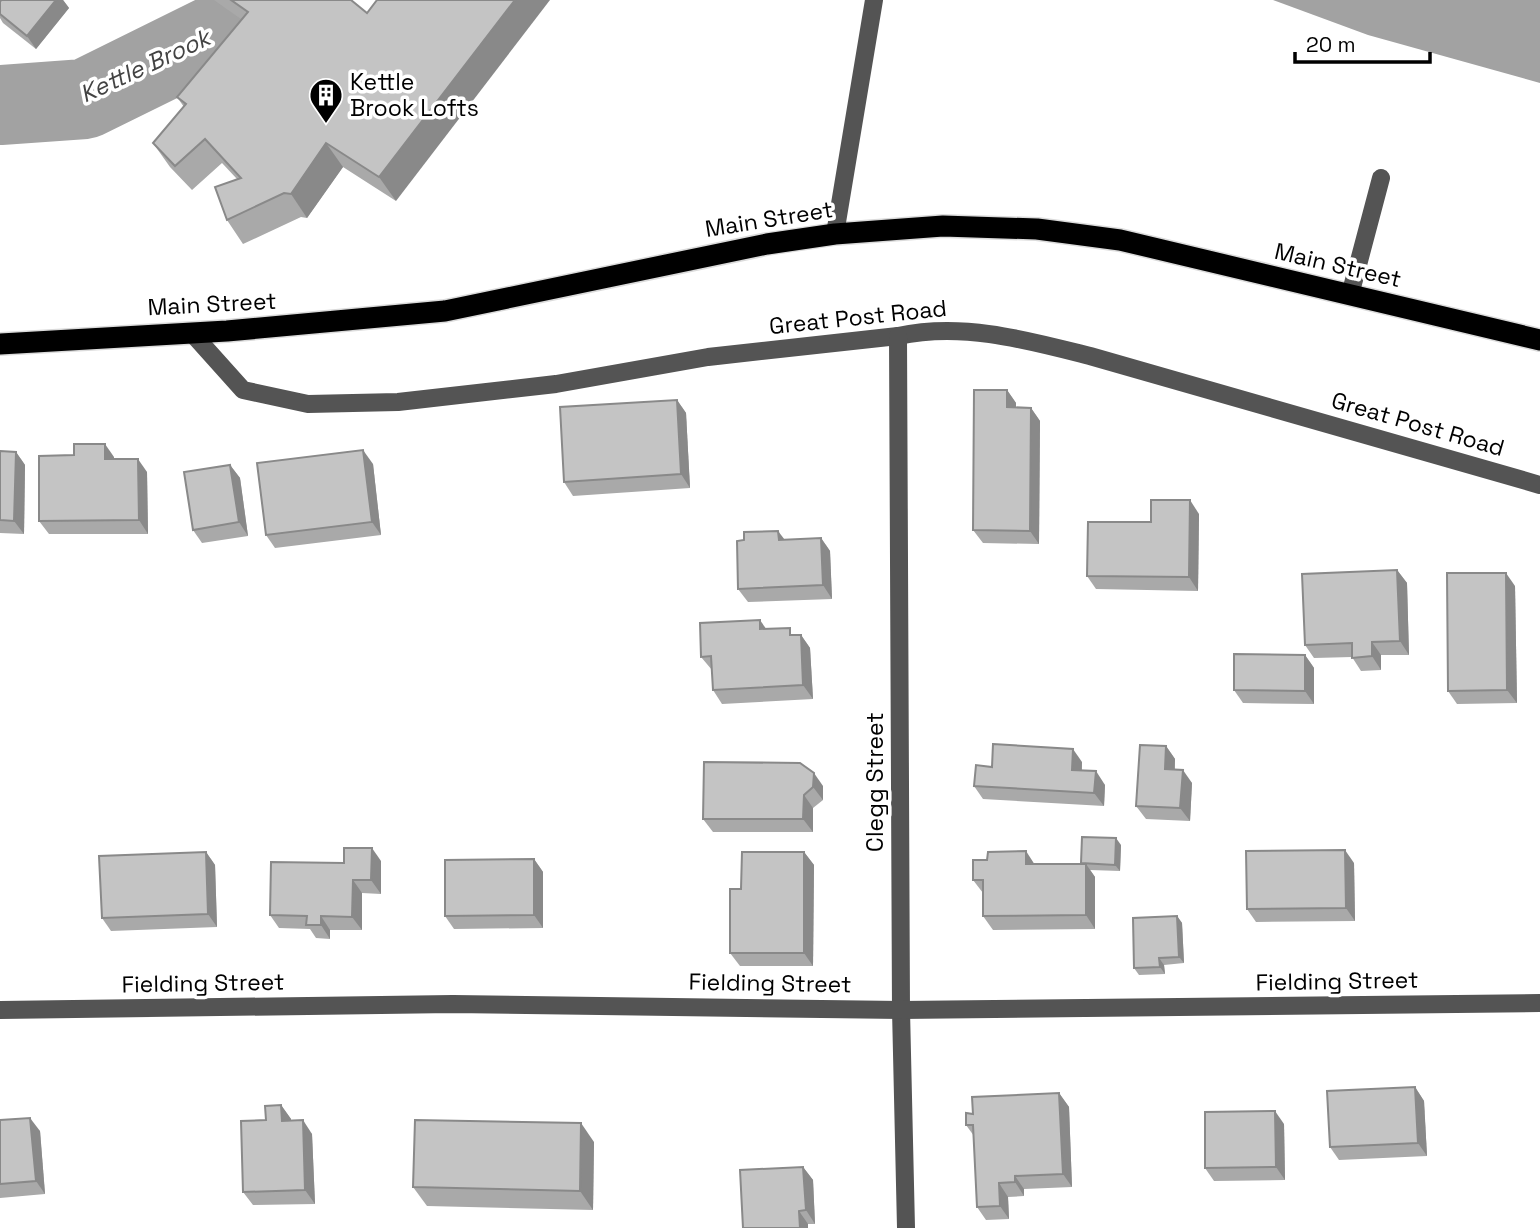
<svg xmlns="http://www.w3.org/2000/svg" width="1540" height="1228" font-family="'Space Grotesk',sans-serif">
<rect width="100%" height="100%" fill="#fff"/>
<path fill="#a2a2a2" d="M1273,0H1540V83L1368,35Z"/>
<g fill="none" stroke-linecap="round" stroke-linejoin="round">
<path stroke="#a2a2a2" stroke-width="80" d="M0,105L85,99L245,20"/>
<defs>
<path id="highway" d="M0,344L227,331L445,311L767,244L835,234L943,226L1037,229L1120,240L1540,340"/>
</defs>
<use href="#highway" stroke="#dbdbdb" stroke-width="24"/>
<g stroke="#545454" stroke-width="18">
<path d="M835,234L874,0"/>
<path d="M1350,295L1381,178"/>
<path d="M191,332L243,390L308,404L398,402L556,384L708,357L898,336C963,322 1027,340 1090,356L1540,485"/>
<path d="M898,336L901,1010L906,1228"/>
<path d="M0,1010L453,1004L901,1010L1540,1003"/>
</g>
<use href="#highway" stroke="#000" stroke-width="21"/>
</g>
<g fill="#a9a9a9">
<path d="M0,0H63L69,8L36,49L3,23L0,18Z"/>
<path d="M214,0H351L396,201L343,167L307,218L301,217L243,244L227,220L237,179L222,163L192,190L170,167L153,143L184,107L177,97L241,19Z"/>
<path d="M1007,390L1016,403V407L1031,408L1040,421L1039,544L983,543L973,530Z"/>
<path d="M677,400L686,413L690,488L573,496L564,482Z"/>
<path d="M0,451L16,452L25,465L24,534L0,533Z"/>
<path d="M114,457V459L147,472L148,534H49L39,521Z"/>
<path d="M373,464L381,535L275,548L266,535Z"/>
<path d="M230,465L240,478L248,536L202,543L193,530Z"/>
<path d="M1199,514L1198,591L1096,589L1087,576L1151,522Z"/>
<path d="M821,538L830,551L832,599L748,602L738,589L784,540Z"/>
<path d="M1397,570L1407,583L1409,655H1381V670L1361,671L1352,657L1314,658L1305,645Z"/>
<path d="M1515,586L1517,703L1457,704L1448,691Z"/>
<path d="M766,629L795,635H801L810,648L813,699L722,704L713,690L712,670L701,657Z"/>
<path d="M1305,655L1314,668V704L1243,703L1234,690Z"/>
<path d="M1166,746L1175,759V769L1192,783L1190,821L1146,819L1136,806Z"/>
<path d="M704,762L823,786V800L813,808V832H713L703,819Z"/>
<path d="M1082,762V771L1105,785L1104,806L983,799L974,786L992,767Z"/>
<path d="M1121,845L1120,871L1090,870L1095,877V929L993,930L983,916V893L973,880L1035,864H1081Z"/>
<path d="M206,852L215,865L217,927L111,931L102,918Z"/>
<path d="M804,852L814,865L813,966H740L730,953L741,889Z"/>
<path d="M534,859L543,872V928L454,929L445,916Z"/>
<path d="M381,861V894L362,893V930H330V939L316,938L310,929L279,928L270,915L344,863Z"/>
<path d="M1354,863L1355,921L1256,922L1247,909Z"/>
<path d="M1177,916L1182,923L1184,963L1164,965L1165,974L1139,975L1134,968Z"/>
<path d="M1415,1087L1424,1101L1427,1156L1339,1160L1330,1147Z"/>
<path d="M1059,1093L1069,1107L1072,1187L1024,1189V1196L1008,1197L1009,1219L986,1220L977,1207L974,1136L966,1125L973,1114Z"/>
<path d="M281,1105L291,1119V1121L312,1134L315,1204L253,1205L243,1192L266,1120Z"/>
<path d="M0,1120L40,1131L45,1194L0,1198Z"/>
<path d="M1284,1124L1285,1180L1214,1181L1205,1168Z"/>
<path d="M594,1142L593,1210L427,1206L413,1187Z"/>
<path d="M803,1167L813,1180L815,1224H808V1228H743Z"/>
</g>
<g fill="#898989">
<path d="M56,0H63L69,8L36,49L27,36Z"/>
<path d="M515,0H550L396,201L379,177Z"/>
<path d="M326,143L343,167L307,218L291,194Z"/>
<path d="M1007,390L1016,403V421L1007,407Z"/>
<path d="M677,400L686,413L690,488L681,474Z"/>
<path d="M1031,408L1040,421L1039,544L1030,531Z"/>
<path d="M105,444L114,457V472L105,459Z"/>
<path d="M363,450L373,464L381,535L372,522Z"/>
<path d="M16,452L25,465L24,534L14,521Z"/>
<path d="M138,459L147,472L148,534L139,520Z"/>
<path d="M230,465L240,478L248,536L239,522Z"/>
<path d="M1190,500L1199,514L1198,591L1189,577Z"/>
<path d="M778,531L788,544L779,540Z"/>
<path d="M821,538L830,551L832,599L823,585Z"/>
<path d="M1397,570L1407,583L1409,655L1400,641Z"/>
<path d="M1506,573L1515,586L1517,703L1507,690Z"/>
<path d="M760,620L769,633L760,629Z"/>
<path d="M801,635L810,648L813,699L803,685Z"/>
<path d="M1372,642L1381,655V670L1372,656Z"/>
<path d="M1305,655L1314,668V704L1305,691Z"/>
<path d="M1166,746L1175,759L1174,782L1165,769Z"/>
<path d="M1073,749L1082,762L1081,783L1072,770Z"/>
<path d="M1183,770L1192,783L1190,821L1180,808Z"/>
<path d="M1096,771L1105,785L1104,806L1094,793Z"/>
<path d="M814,773L823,786V800L813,787Z"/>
<path d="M804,795L813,808V832L803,819Z"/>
<path d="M1116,838L1121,845L1120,871L1115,865Z"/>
<path d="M372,848L381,861V894L371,880Z"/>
<path d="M1345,850L1354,863L1355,921L1346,908Z"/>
<path d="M1026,851L1035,865L1026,864Z"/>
<path d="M206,852L215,865L217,927L208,914Z"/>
<path d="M804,852L814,865L813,966L804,953Z"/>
<path d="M534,859L543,872V928L534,915Z"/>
<path d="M1086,864L1095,877V929L1086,915Z"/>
<path d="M353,880L362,893V930L352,917Z"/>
<path d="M321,916L330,930V939L321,925Z"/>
<path d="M1177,916L1182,923L1184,963L1179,957Z"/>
<path d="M1159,958L1164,965L1165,974L1160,967Z"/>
<path d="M1415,1087L1424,1101L1427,1156L1418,1143Z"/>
<path d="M1059,1093L1069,1107L1072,1187L1063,1174Z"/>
<path d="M281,1105L291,1119V1134L282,1121Z"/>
<path d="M1275,1111L1284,1124L1285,1180L1276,1167Z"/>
<path d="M30,1118L40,1131L45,1194L36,1181Z"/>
<path d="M303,1120L312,1134L315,1204L305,1190Z"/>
<path d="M581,1123L594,1142L593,1210L580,1191Z"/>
<path d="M803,1167L813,1180L815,1224L806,1210Z"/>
<path d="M1015,1176L1024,1189V1196L1015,1182Z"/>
<path d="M999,1183L1008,1197L1009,1219L1000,1206Z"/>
<path d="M799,1211L808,1224V1228H800Z"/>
</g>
<g fill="#c4c4c4" stroke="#898989" stroke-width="2">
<path d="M1,0H56L27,36L0,14V2Z"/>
<path d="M231,0H351L367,13L377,0H515L379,177L326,143L291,194L284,193L227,220L215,187L241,178L205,139L175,166L153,143L186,104L177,97L248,12Z"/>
<path d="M974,390H1007V407L1031,408L1030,531L973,530Z"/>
<path d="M677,400L681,474L564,482L560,407Z"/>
<path d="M74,444H105V459H138L139,520L39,521V456L74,455Z"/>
<path d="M363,450L372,522L266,535L257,463Z"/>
<path d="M0,451L16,452L14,521L0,520Z"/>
<path d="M230,465L239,522L193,530L184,472Z"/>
<path d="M1151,500H1190L1189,577L1087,576L1088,522H1151Z"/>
<path d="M778,531L779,540L821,538L823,585L738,589L737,541L744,540V532Z"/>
<path d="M1397,570L1400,641L1372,642V656L1352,658V643L1305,645L1302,574Z"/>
<path d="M1447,573H1506L1507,690L1448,691Z"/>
<path d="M760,620V629L790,628V635H801L803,685L713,690L711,656L701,657L700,623Z"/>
<path d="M1234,654L1305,655V691L1234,690Z"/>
<path d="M993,744L1073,749L1072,770L1096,771L1094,793L974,786L976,765L992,767Z"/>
<path d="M1140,745L1166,746L1165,769L1183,770L1180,808L1136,806Z"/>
<path d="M704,762L800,763L814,773L813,787L804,795L803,819H703Z"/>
<path d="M1082,837L1116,838L1115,865L1081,863Z"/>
<path d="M344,848H372L371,880H353L352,917L321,916V925H306L307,916L270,915L271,862L344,863Z"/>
<path d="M1345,850L1346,908L1247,909L1246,851Z"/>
<path d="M1026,851V864H1086V915L983,916V880H973V860H987L988,852Z"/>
<path d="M206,852L208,914L102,918L99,856Z"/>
<path d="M742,852H804V953H730V889H741Z"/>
<path d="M534,859V915L445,916V860Z"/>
<path d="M1177,916L1179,957L1159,958L1160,967L1134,968L1133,918Z"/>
<path d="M1415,1087L1418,1143L1330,1147L1327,1091Z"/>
<path d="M1059,1093L1063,1174L1015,1176V1182L999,1183L1000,1206L977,1207L973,1125H966V1113L973,1114L972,1097Z"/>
<path d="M281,1105L282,1121L303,1120L305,1190L243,1192L241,1121L266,1120L265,1106Z"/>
<path d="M1275,1111L1276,1167L1205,1168V1112Z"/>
<path d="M30,1118L36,1181L0,1184V1120Z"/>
<path d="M415,1120L581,1123L580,1191L413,1187Z"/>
<path d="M803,1167L806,1210L799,1211L800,1228H743L740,1170Z"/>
</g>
<defs>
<symbol id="building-pin" viewBox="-11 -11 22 30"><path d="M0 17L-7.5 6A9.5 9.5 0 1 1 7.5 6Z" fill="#000" stroke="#fff"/><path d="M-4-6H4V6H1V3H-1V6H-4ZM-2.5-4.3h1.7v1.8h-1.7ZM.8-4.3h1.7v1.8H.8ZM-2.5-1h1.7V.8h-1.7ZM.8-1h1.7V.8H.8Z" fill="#fff"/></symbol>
</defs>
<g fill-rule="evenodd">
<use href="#building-pin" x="307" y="76" width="38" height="52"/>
</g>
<g text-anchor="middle" stroke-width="7" stroke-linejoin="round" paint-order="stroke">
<g font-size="23" fill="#000" stroke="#fff" text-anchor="start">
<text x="350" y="90">Kettle<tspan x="350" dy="26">Brook Lofts</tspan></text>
</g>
<g font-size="23" fill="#000" stroke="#fff">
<text transform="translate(769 219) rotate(-9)" y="8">Main Street</text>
<text transform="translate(1338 265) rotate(13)" y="8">Main Street</text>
<text transform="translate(212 304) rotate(-3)" y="8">Main Street</text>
<text transform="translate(858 317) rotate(-6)" y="8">Great Post Road</text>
<text transform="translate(1418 424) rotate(16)" y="8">Great Post Road</text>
<text transform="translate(875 782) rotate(-90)" y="8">Clegg Street</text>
<text transform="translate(1337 981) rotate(-1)" y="8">Fielding Street</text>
<text transform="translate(203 983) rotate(-1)" y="8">Fielding Street</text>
<text transform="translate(770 983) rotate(1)" y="8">Fielding Street</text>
</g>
<g font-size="24" font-style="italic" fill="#434343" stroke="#fff">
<text transform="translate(145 66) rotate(-25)" y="8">Kettle Brook</text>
</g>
</g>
<path d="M1295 52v10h135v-10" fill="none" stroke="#000000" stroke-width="3.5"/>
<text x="1306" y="52" font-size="21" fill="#000000" stroke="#ffffff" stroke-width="5" paint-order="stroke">20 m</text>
</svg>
